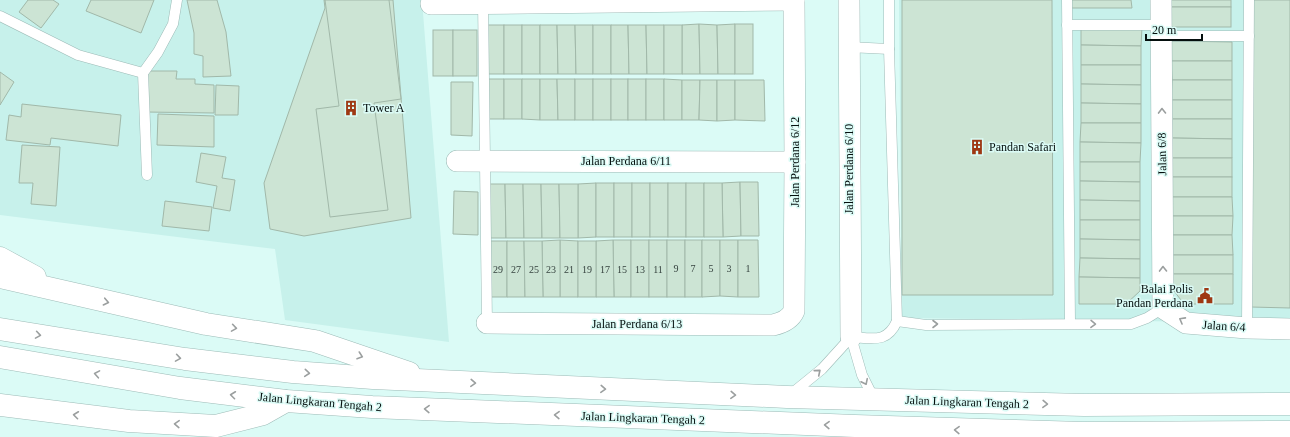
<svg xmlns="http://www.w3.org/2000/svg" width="1290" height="437" font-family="'Times New Roman',serif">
<rect width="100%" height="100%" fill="#dbfbf6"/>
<g fill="#c7f1eb">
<path d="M0,0H422L449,342L285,320L275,249L0,215Z"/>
<path d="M899,0H1290V323L902,318Z"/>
</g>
<g fill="#cce4d4" stroke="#a1b8a9">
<path d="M28,0H53L59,4L41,28L19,12Z"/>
<path d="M91,0H154L141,33L86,11Z"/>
<path d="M187,0H217L226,32L231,76L203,77V56L194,54V33Z"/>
<path d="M324,0H393L411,218L304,236L270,229L264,183L325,8Z"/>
<path d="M325,0H389L401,99L374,103L388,210L330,217L316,109L339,106Z"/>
<path d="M902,0H1052L1053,295H902Z"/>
<path d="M1069,0H1131L1132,8H1069Z"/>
<rect x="1170" y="0" width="61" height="7"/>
<path d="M1252,0H1290V308L1251,307Z"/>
<rect x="1170" y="7" width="61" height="20"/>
<path d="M699,24L700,74H682V25Z"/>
<path d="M699,24L717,25L718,74H700Z"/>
<path d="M735,24V74H718L717,25Z"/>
<rect x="735" y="24" width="18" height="50"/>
<rect x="486" y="25" width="18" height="49"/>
<rect x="504" y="25" width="18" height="49"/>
<rect x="522" y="25" width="18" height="49"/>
<path d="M540,25H557L558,74H540Z"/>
<path d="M557,25H575L576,74H558Z"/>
<path d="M575,25H593V74H576Z"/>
<rect x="593" y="25" width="18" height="49"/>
<path d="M611,25H628L629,74H611Z"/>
<path d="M628,25H646L647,74H629Z"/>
<path d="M646,25H664V74H647Z"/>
<rect x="664" y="25" width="18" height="49"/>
<path d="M1081,26L1142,27L1141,46L1081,45Z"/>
<rect x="433" y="30" width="20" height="46"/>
<rect x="453" y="30" width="24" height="46"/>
<path d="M1171,41L1232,42V61H1171Z"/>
<path d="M1081,45L1141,46V65H1081Z"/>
<path d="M1171,61H1232V80H1172Z"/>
<path d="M1081,65H1141V85L1081,84Z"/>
<path d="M147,71H177L176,79H195V84L214,85V113L146,112Z"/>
<path d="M0,72L14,82L0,105Z"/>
<path d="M486,79H504V119H487Z"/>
<rect x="504" y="79" width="18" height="40"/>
<path d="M522,79H540V120L522,119Z"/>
<path d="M540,79H557L558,120H540Z"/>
<path d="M557,79H575V120H558Z"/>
<rect x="575" y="79" width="18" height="41"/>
<rect x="593" y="79" width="18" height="41"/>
<rect x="611" y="79" width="17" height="41"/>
<rect x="628" y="79" width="18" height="41"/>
<rect x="646" y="79" width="18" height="41"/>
<path d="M664,79L682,80V120H664Z"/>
<path d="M682,80H700L699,120H682Z"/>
<path d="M700,80H717V121L699,120Z"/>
<path d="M717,80H735V120L717,121Z"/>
<path d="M735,80H764L765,121L735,120Z"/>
<path d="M1172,80H1232V100H1171Z"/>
<path d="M451,82H473L472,136L451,135Z"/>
<path d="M1081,84L1141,85V104L1081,103Z"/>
<path d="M216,85L239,86L238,115H215Z"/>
<path d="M1171,100H1232V119H1172Z"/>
<path d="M1081,103L1141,104V123H1081Z"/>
<path d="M22,104L121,115L118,146L51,138L50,145L6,140L9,115L21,117Z"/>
<path d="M158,114L214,116V147L157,145Z"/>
<path d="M1172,119H1232V139L1172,138Z"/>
<path d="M1081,123H1141V143L1080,142Z"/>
<path d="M1172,138L1232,139V158H1172Z"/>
<path d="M1080,142L1141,143L1140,162H1080Z"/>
<path d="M22,145L60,147L56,206L31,204L33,183H19Z"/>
<path d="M201,153L226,157L222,178L235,180L230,211L213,208L217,186L196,182Z"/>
<rect x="1172" y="158" width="60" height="19"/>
<path d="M1080,162H1140V182L1080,181Z"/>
<rect x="1172" y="177" width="60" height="20"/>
<path d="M1080,181L1140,182V201L1080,200Z"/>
<path d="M740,182L741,236L723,237L722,183Z"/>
<path d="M740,182H758L759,236H741Z"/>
<path d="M596,183V237L578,238V184Z"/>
<rect x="596" y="183" width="18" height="54"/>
<rect x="614" y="183" width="18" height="54"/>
<rect x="632" y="183" width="18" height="54"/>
<rect x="650" y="183" width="18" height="54"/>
<rect x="668" y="183" width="18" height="54"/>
<rect x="686" y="183" width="18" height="54"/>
<path d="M704,183H722L723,237H704Z"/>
<path d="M487,184H505L506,238H488Z"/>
<path d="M505,184H523L524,238H506Z"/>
<path d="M523,184H541L542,238H524Z"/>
<path d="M541,184H559L560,238H542Z"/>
<path d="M559,184H578V238H560Z"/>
<path d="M454,191L478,192V235L453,234Z"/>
<path d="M1172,197H1232L1233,216H1172Z"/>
<path d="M1080,200L1140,201V220H1080Z"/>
<path d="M165,201L212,207L209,231L162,226Z"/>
<path d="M1172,216H1233L1232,235H1172Z"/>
<path d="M1080,220H1140V240L1080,239Z"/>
<path d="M1172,235H1232L1233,255H1172Z"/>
<path d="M1080,239L1140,240V259L1080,258Z"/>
<path d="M560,240L578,241V297H560Z"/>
<path d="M560,240V297H543L542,241Z"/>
<path d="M613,240H631V297H614Z"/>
<path d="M613,240L614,297H596V241Z"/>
<rect x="631" y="240" width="18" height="57"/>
<rect x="649" y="240" width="18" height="57"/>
<rect x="667" y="240" width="18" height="57"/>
<rect x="685" y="240" width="17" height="57"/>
<path d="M702,240H720V296L702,297Z"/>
<path d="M720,240H738V297L720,296Z"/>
<path d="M738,240H758L759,297H738Z"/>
<rect x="489" y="241" width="18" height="56"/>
<path d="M507,241H524L525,297H507Z"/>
<path d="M524,241H542L543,297H525Z"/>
<rect x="578" y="241" width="18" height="56"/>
<rect x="1172" y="255" width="61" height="19"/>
<path d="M1080,258L1140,259V278L1079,277Z"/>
<path d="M1172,274H1233V304H1184L1171,287Z"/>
<path d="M1079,277L1140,278V291L1126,304H1079Z"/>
</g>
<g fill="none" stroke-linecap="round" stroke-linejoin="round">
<defs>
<g id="lane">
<path d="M1067,0L1070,323"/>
<path d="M483,1L487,323"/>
<path d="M0,16L78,55L143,73L158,52L173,24L177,0"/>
<path d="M1067,25H1161"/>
<path d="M1161,36H1249"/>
<path d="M848,47L889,49"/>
<path d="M143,73L147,175"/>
<path d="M897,321L926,325L1131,324L1147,318L1163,308"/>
<path d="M1247,328L1249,0"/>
<path d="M851,337C872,338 887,344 897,321L889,49V0"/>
<path d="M851,337L862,375L874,399"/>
<path d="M790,395L822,369L851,337"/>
</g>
<g id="street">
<path d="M849,0L851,337"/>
<path d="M1161,0L1163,308L1186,323L1247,328L1290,329"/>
<path d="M431,4L794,0"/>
<path d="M457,161L795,162"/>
<path d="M487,323L773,325C782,323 790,320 794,311L795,162L794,0"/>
</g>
<g id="highway">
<path d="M0,258L35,277"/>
<path d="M0,277L206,324L315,341L409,373"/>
<path d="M0,329L185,359L293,372L373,378L787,397L1084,405L1290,404"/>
<path d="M0,357L180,388L286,401L372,407L855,426L1082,433L1290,432"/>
<path d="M0,405L129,421L216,426L263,414L286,401"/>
</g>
</defs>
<use href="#lane" stroke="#9dbbb7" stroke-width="11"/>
<use href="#street" stroke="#9dbbb7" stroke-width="22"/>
<use href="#highway" stroke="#9dbbb7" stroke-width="23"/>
<use href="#lane" stroke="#fff" stroke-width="10"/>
<use href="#street" stroke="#fff" stroke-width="21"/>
<use href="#highway" stroke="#fff" stroke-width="22"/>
</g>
<defs><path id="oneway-chevron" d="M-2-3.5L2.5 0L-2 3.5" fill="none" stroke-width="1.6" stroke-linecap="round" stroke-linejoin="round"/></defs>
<g stroke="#9b9f9f">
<use href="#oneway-chevron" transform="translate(1162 111) rotate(-91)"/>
<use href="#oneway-chevron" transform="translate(1163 269) rotate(-91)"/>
<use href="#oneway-chevron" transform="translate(106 302) rotate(12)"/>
<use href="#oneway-chevron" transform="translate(1182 320) rotate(-151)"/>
<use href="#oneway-chevron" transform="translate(935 324)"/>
<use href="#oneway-chevron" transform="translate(1093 324) rotate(1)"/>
<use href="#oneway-chevron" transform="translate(234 328) rotate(9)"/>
<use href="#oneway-chevron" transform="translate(38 335) rotate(9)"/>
<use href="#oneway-chevron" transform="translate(360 356) rotate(19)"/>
<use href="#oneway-chevron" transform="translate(178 358) rotate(9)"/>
<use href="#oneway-chevron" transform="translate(818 372) rotate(-40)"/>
<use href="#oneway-chevron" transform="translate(307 373) rotate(5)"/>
<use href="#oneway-chevron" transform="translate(97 374) rotate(-170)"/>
<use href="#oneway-chevron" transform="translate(865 382) rotate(64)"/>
<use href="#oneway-chevron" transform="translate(473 383) rotate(3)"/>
<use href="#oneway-chevron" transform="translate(603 389) rotate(3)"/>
<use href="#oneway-chevron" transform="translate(233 395) rotate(-173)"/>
<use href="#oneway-chevron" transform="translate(733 395) rotate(3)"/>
<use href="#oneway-chevron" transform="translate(1045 404) rotate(2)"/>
<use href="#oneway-chevron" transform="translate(427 409) rotate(-178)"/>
<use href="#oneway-chevron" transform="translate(76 415) rotate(-173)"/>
<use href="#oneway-chevron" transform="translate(557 415) rotate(-178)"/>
<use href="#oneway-chevron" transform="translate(177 424) rotate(-177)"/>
<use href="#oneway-chevron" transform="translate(827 425) rotate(-178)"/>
<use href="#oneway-chevron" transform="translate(957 430) rotate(-178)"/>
</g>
<defs>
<symbol id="building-bare" viewBox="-9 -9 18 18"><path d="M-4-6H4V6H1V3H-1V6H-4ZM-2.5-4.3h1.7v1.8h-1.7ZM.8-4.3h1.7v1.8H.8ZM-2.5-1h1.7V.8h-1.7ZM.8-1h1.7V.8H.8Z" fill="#9e3813" stroke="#dbfbf6" stroke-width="2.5" paint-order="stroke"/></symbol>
<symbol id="civic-bare" viewBox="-9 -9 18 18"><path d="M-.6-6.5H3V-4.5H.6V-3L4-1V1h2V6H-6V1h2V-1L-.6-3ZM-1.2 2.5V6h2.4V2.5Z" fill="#9e3813" stroke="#dbfbf6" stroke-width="2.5" paint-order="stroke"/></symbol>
</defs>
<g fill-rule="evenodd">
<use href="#building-bare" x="340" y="97" width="22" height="22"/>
<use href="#building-bare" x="966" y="136" width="22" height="22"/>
<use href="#civic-bare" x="1194" y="285" width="22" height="22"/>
</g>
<g text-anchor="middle" stroke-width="3" stroke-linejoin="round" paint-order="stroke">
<g font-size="10" fill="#374440">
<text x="676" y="272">9</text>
<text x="693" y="272">7</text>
<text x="711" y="272">5</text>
<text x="729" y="272">3</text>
<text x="748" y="272">1</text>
<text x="498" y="273">29</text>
<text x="516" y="273">27</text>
<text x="534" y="273">25</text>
<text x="551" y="273">23</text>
<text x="569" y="273">21</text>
<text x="587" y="273">19</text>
<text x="605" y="273">17</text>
<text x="622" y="273">15</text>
<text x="640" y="273">13</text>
<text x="658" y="273">11</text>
</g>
<g font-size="12" fill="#050f0e" stroke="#dbfbf6" text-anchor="start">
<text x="363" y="112">Tower A</text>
<text x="989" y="151">Pandan Safari</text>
<text x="1193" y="293" text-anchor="end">Balai Polis<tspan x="1193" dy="14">Pandan Perdana</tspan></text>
</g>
<g font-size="12" fill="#050f0e" stroke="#dbfbf6">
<text transform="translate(1162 154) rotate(-91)" y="4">Jalan 6/8</text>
<text x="626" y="165">Jalan Perdana 6/11</text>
<text transform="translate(795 162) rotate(-90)" y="4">Jalan Perdana 6/12</text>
<text transform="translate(849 169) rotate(-90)" y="4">Jalan Perdana 6/10</text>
<text x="637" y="328">Jalan Perdana 6/13</text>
<text transform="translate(1224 326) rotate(4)" y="4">Jalan 6/4</text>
<text transform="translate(320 402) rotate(5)" y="4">Jalan Lingkaran Tengah 2</text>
<text transform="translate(967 402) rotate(2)" y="4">Jalan Lingkaran Tengah 2</text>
<text transform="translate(643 418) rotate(2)" y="4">Jalan Lingkaran Tengah 2</text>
</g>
</g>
<path d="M1146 34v6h56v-6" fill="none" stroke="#050f0e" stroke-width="2"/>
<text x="1152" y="34" font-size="12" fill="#050f0e" stroke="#dbfbf6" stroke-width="3" paint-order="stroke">20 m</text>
</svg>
